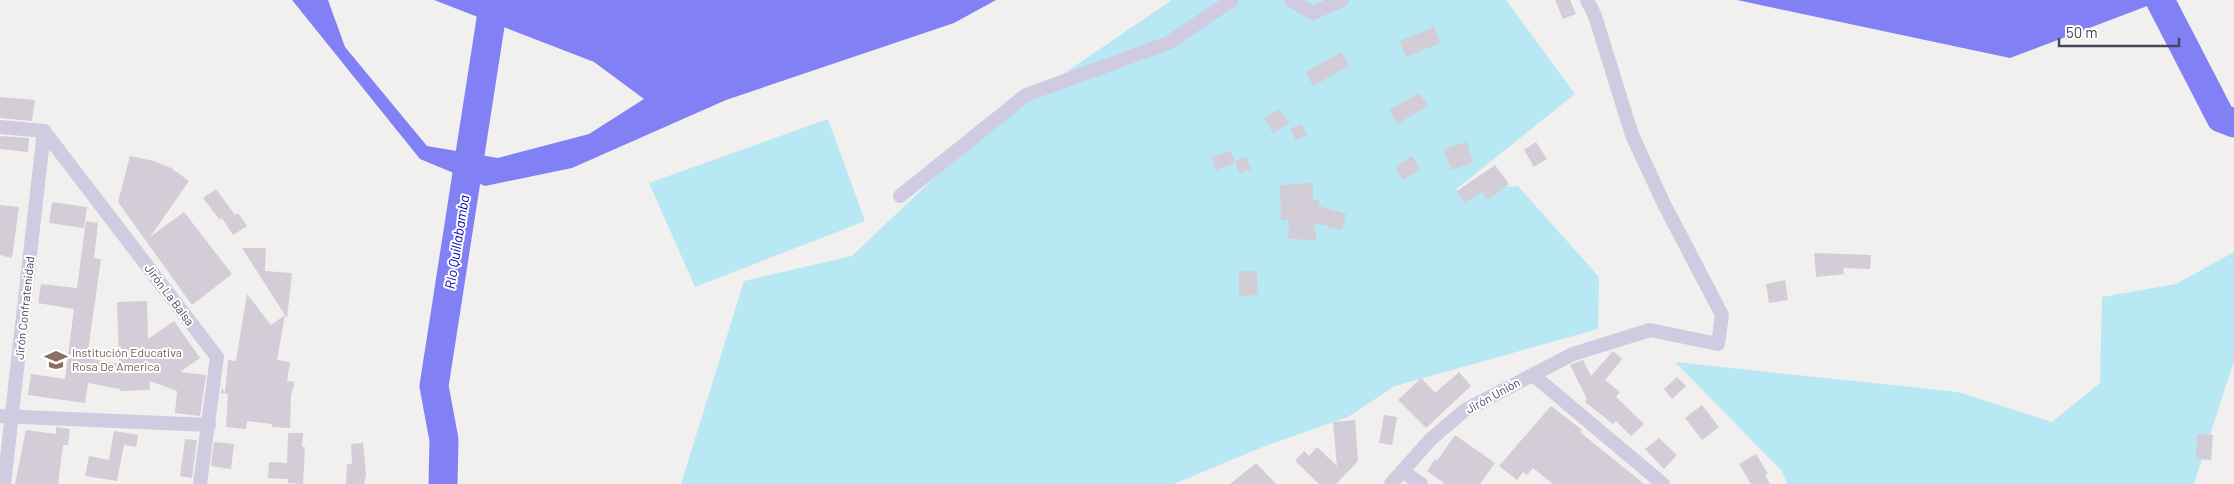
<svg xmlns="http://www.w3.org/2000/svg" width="2234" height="484" font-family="Barlow,sans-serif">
<rect width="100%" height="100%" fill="#f1f0ee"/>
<g fill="#b7e8f3">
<path d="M1172,0H1506L1575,94L1455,190L1518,186L1599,277L1598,329L1395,386L1348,417L1265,446L1174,484H681L744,281L852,256L994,121Z"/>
<path d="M828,119L865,221L695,287L649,183Z"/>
<path d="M2234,252V361L2194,484H1787L1782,471L1675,362L1958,392L2052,422L2100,383L2102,297L2176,284Z"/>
</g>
<g fill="#8180f5">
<path d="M292,0H328L345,47L427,146L498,158L589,134L644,99L594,62L434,0H996L954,23L726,100L572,168L485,186L420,159Z"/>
<path d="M1737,0H2163L2010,58Z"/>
</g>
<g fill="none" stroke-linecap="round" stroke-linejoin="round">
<g stroke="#8180f5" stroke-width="29">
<path d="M2160,0L2221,118L2234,123"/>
<path d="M443,484L444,440L434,386L494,0"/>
</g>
</g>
<g fill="#d2cdd6">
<path d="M1555,0H1570L1576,14L1563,19Z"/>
<path d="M1434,27L1440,43L1406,57L1400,41Z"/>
<path d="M1341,52L1349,66L1313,86L1306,72Z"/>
<path d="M1419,93L1428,106L1397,124L1389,110Z"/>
<path d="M0,97L35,100L32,121L0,118Z"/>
<path d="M1280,109L1289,123L1273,133L1264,118Z"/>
<path d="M1302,124L1307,135L1296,140L1290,129Z"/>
<path d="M0,136L29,138L28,152L0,149Z"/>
<path d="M1467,142L1473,163L1451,170L1444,149Z"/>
<path d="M1536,142L1547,159L1534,167L1524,150Z"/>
<path d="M1231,151L1235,163L1216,170L1212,157Z"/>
<path d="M130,156L154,161L171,168L189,181L150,237L184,212L232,274L192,305L118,202Z"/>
<path d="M1412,156L1420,169L1403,180L1395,167Z"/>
<path d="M1247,157L1251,169L1239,173L1235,161Z"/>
<path d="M1495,165L1509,184L1488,200L1482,192L1464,203L1457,191Z"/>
<path d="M1313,183V200H1319V206L1346,214L1342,230L1314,223L1317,240L1288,239L1289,220H1281L1280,185Z"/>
<path d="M216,189L235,215L238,213L247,226L233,235L222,218L220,220L203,198Z"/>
<path d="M52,202L87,207L84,228L49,223Z"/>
<path d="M0,205L19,207L12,258L0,255Z"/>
<path d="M86,221L98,223L94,258L101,259L87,358L119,364L117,302L147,301L148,339L174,321L200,358L180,372L206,375L200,416L175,413L177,391L150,381V390L120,391V389L88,383L85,403L28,395L31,374L65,379L74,309L38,303L41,284L77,288Z"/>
<path d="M242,248H266L265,271L292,273L287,318Z"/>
<path d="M1814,253L1871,255L1870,269L1843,268L1844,274L1816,277Z"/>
<path d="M1239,271H1257L1258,295L1239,296Z"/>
<path d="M1785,280L1788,300L1769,303L1766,284Z"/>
<path d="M247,294L271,325L285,315L277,360L290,362L287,381L295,382L291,395L290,428L272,427V424L247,421L246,429L226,427L228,394L221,393L222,388L225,393L228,360L236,361Z"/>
<path d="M1613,351L1622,359L1605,380L1620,392L1616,397L1644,424L1631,436L1616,421L1613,424L1585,402L1587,399L1570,365L1583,360L1591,376Z"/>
<path d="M1459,372L1471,386L1426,428L1398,400L1421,378L1435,393Z"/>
<path d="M1677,377L1686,386L1672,399L1664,389Z"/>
<path d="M1702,405L1719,427L1702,440L1685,418Z"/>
<path d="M1551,406L1582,430L1580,432L1644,484H1553L1533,468L1527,475L1523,472L1517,480L1499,466Z"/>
<path d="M1384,415L1397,417L1392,445L1379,443Z"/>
<path d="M1355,420L1358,461L1336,484H1319L1295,461L1304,451L1309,456L1317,447L1337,466L1333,422Z"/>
<path d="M56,427L70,429L68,445H63L58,484H15L26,430L56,434Z"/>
<path d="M114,431L138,435L136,447L124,445L117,481L85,476L89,456L109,460Z"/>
<path d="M288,433H303L302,447H305L303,484L288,483V479L268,478L269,462L287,463Z"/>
<path d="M2197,434L2213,435L2211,460L2196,459Z"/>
<path d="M1455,435L1495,463L1480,484H1445L1427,471L1435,459L1437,461Z"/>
<path d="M1659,438L1677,455L1664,469L1645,449Z"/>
<path d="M185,439L197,440L192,478L180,476Z"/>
<path d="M214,442L234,444L231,469L211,466Z"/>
<path d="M363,443L366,475L364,484H346L347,464H352L351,444Z"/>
<path d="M1756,454L1768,474L1765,475L1770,484H1751L1739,464Z"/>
<path d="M1256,463L1276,484H1230Z"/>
</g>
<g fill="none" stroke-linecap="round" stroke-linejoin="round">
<g stroke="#d0cbe0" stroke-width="14">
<path d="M1291,0L1313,13L1342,0"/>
<path d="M0,127L44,131"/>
<path d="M44,131L217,357L200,484"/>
<path d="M900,196L1026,95L1168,43L1232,0"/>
<path d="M1533,375L1663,484"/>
<path d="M0,416L209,425"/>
<path d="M1402,471L1421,484"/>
<path d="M4,484L44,131"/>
<path d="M1391,484L1431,439L1465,410L1573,354L1650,330L1718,344L1722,315L1664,204L1632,135L1595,16L1587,0"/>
</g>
</g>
<defs>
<symbol id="school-bare" viewBox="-9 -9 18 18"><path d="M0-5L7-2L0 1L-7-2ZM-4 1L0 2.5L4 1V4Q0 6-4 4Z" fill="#8d6e63" stroke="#fff" stroke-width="2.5" paint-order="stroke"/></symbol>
</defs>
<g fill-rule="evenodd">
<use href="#school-bare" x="40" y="344" width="32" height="32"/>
</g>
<g text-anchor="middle" stroke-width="4" stroke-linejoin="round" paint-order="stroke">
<g font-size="12" fill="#4b445d" stroke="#fff">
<text transform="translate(169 295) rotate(53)" y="4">Jirón La Balsa</text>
<text transform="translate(25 308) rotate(-84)" y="4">Jirón Confratenidad</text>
<text transform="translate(1493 396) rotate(-29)" y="4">Jirón Unión</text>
</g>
<g font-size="12" fill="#785e54" stroke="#fff" text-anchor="start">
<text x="72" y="357">Institución Educativa<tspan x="72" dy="14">Rosa De America</tspan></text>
</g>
<g font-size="14" font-style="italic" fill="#0100b5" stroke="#fff">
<text transform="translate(457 242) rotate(-81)" y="5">RIo Quillabamba</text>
</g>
</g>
<path d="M2059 38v8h120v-8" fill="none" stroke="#4b445d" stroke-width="2.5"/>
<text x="2066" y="38" font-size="15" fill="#4b445d" stroke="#ffffff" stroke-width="4" paint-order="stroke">50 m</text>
</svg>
